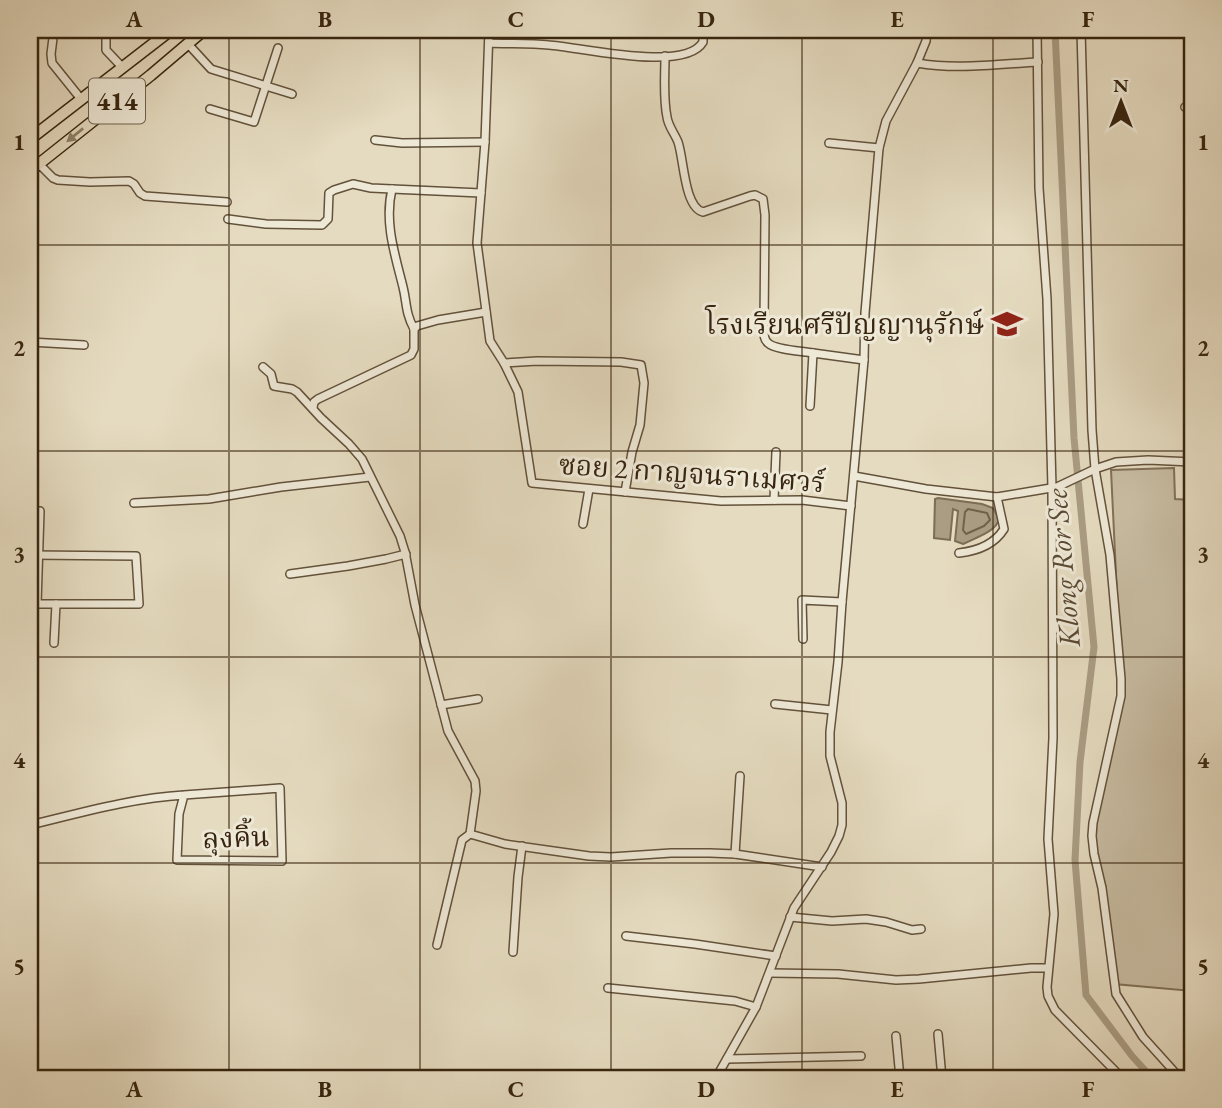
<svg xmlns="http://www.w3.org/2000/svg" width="1222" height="1108" font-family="'EB Garamond','Noto Serif Thai',serif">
<rect width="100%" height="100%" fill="#e5dbc0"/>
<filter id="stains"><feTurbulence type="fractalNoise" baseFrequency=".00286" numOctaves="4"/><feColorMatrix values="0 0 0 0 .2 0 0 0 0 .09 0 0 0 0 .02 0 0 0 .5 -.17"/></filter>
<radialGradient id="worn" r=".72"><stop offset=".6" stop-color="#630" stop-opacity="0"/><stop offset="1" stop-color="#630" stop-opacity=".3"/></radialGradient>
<path fill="#c8bca2" stroke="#807058" stroke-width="2" d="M1174,468L1175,499L1192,500V991L1114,984L1093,823L1121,679L1111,470Z"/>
<path fill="#aa9d84" stroke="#7c6d55" stroke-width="2" d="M938,498L982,504L993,508C995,512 998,515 998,520C999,530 971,540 963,544L955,541L958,511L953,509L950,540L934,538L935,499Z"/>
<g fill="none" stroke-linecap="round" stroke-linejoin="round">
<path stroke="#71614a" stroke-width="2" d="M968,509L987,513L990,520L984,526L966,534L963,530L965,512Z"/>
<path stroke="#aa9d84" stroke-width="7" d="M1055,30L1074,438L1094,647L1080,762L1075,860L1086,995L1132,1056L1152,1078"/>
<defs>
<g id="minor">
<path d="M106,30V50L122,67"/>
<path d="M489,30L485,142L477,243L490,341L504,363L518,392L532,483L721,501L802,500L851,506"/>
<path d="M1037,30L1039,188L1047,299L1052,488L1053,738L1048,839L1054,914L1047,987L1048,996L1055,1010L1122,1078"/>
<path d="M1081,30L1092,430L1095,469L1110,555L1121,679V696L1093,823L1092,836L1094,854L1102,888L1116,994L1143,1037L1180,1078"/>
<path d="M53,38L51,54L52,63L81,99"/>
<path d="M489,43C509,44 529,43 549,45C580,47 685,73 703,42V30"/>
<path d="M188,44L211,69L292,94"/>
<path d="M665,56C665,76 663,98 667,117C668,126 675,134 678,142C684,159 684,207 703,212L750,196L755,195L763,199L765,215L764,326C764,332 763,339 768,343C775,350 803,351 813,353"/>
<path d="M917,63C957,70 998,64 1038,62"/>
<path d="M1185,107L1192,109"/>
<path d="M210,109L254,122L278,48"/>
<path d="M375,140L402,143L485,142"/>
<path d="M829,143L879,148"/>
<path d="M39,164L53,178L58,180L90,182L129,181L134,184L140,193L145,196L227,202"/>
<path d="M392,189C384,222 395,255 403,287C407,303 405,312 414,329"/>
<path d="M228,219L266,224L322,225L328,219L329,193L334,190L353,184L371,188L392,189L481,193"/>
<path d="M30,342L84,345"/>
<path d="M504,363L537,361L621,362L641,365L644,383L640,425L632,452L625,492"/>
<path d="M263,367L271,374L274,386L292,389L297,392L321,418L349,444L362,459L400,536L405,552L415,605L448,731L475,781L476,791L470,834L505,844L589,856L611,857L671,853H710L735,854L822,867"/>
<path d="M810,406L813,353L864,360"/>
<path d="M313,408L314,402L318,399L411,355L414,349V329L417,326L438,320L486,312"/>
<path d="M854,476L926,489L997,497L1057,487L1095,469L1116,462L1148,460L1192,462"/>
<path d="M774,500L776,452"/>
<path d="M134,503L209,499L281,487L370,477"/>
<path d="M30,511H40L37,604"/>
<path d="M583,524L589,489"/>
<path d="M959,553C977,551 994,545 1004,529L997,497"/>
<path d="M30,555L136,556L139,604H30"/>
<path d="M290,574L348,566L386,559L406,554"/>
<path d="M803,639L802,600L842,602"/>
<path d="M54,643L56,604"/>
<path d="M775,704L832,710"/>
<path d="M441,705L478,699"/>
<path d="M30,825C80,813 132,798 184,795L280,788L282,861L177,860L179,814L184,795"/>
<path d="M735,854L740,776"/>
<path d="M790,917L832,921L866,919L886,922L912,930L921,929"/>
<path d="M626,936L695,944L776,956"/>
<path d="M437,945L462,840L470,834"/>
<path d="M513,952L518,877L522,846"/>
<path d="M770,973L838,974L896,980L919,979L1031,968H1048"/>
<path d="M608,988L735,1001L756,1007"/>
<path d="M938,1034L942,1078"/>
<path d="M896,1036L900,1078"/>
<path d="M727,1059L861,1056"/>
<path d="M716,1078L756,1007L794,908L831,852L839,836L842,825V803L830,756V732L838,662L842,602L864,360L865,313L879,148L886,121L917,63L926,41L927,30"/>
</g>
<g id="major">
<path d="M30,139L171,30"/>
<path d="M30,171L151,75L204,30"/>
</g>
</defs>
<use href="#minor" stroke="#63523b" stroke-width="10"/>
<use href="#major" stroke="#38250f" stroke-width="13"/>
<use href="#minor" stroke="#eee8d6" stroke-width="7"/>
<use href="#major" stroke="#e5dbc0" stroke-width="10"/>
</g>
<defs><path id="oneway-solid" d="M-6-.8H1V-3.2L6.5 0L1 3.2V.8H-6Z" transform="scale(1.75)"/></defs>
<use fill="#8e8068" href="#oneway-solid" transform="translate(75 135) rotate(141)"/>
<path fill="none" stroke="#38250f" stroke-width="2" stroke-opacity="0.55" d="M229,30V1078M420,30V1078M611,30V1078M802,30V1078M993,30V1078M30,245H1192M30,451H1192M30,657H1192M30,863H1192"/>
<defs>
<symbol id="school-bare" viewBox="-9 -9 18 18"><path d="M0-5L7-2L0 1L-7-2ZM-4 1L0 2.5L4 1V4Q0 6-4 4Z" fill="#8f2418" stroke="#eee8d6" stroke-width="2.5" paint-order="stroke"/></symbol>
</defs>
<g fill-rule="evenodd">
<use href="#school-bare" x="985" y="302" width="44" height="44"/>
</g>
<g text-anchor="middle" stroke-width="6" stroke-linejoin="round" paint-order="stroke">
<rect fill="#eee8d6" stroke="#6f604b" stroke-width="2" x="89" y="78.5" width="56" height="45" rx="5"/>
<g font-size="26" font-weight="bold" fill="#38250f">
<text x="117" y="110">414</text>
</g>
<g font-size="28" fill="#38250f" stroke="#eee8d6" text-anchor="end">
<text x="984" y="334">โรงเรียนศรีปัญญานุรักษ์</text>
</g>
<g font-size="28" fill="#38250f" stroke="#eee8d6">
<text transform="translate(692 473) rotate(4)" y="10">ซอย 2 กาญจนราเมศวร์</text>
<text transform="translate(236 837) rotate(-2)" y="10">ลุงคิ้น</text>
</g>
<g font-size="30" font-style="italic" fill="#5a4932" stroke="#eee8d6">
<text transform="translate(1063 568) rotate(-95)" y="10">Klong Ror See</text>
</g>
</g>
<rect width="1222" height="1108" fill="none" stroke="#e5dbc0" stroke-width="77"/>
<g transform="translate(1121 102)" stroke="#eee8d6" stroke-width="5" paint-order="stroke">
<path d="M0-5L12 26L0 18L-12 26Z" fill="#38250f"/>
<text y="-10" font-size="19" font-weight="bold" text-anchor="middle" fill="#38250f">N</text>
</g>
<rect x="38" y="38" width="1146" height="1032" fill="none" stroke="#38250f" stroke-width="2.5"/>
<g font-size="23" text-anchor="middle" font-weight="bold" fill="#38250f">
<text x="134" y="27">A</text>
<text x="325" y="27">B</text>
<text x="516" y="27">C</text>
<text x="706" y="27">D</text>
<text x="897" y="27">E</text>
<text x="1088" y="27">F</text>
<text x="19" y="150">1</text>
<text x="1203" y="150">1</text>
<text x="19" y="356">2</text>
<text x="1203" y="356">2</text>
<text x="19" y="562">3</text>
<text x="1203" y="562">3</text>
<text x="19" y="768">4</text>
<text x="1203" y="768">4</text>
<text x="19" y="974">5</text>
<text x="1203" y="974">5</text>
<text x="134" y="1097">A</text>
<text x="325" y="1097">B</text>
<text x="516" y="1097">C</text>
<text x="706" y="1097">D</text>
<text x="897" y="1097">E</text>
<text x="1088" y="1097">F</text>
</g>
<rect width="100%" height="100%" filter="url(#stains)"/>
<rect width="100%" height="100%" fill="url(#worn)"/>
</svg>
